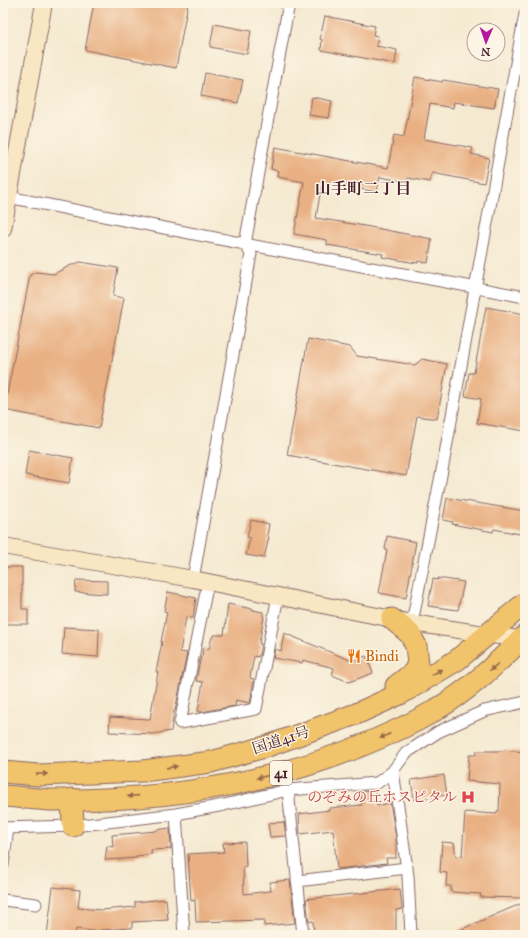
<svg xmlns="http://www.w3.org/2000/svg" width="528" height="938" font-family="'IM FELL Great Primer','Noto Serif JP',serif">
<rect width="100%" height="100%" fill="#fcf5e5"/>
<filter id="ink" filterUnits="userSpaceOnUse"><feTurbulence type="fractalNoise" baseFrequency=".025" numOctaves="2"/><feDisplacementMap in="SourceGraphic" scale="8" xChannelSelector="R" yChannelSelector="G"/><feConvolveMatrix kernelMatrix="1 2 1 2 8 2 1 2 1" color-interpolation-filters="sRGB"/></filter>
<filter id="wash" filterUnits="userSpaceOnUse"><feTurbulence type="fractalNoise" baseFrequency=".012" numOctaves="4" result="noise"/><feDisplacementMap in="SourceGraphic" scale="16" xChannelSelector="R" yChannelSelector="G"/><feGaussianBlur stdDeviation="0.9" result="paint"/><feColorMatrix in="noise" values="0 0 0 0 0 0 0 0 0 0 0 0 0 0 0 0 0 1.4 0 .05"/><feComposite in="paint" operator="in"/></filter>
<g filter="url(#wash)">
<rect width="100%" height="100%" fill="#f5ead1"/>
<g id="blocks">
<g fill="#e9b083">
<path d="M94,3H188L176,68L85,50Z"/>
<path d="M325,16L375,26L373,35L378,36L376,46L397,50L395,64L321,50L322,40L320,39Z"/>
<path d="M214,24L251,31L247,54L210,47Z"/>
<path d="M205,73L243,80L238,103L201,96Z"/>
<path d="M415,77L442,82L443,80L498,89L494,108L454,102L453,108L430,104L424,139L473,148L471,154L489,158L484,183L432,173L430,182L408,178L407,182L380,177L377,192L322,182L316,218L365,226L432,239L428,263L418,261V263L410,262L382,257L383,254L327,245V240L294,234L304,182L277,177L278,171L271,169L275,147L388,168L394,135L404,137Z"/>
<path d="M312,97L332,101L329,118L309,115Z"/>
<path d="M80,262L118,268L113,296L124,298L99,428L4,410L30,275L36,272L54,274L69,266Z"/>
<path d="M486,307L525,314V431L477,423L481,399L465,396L469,373H474Z"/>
<path d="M308,339L350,347L357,356L415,365L422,359L447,364L437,419L417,416L406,476L287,455Z"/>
<path d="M29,450L73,458L69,483L25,475Z"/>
<path d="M447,498L525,511V535L494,529L493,532L452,524L453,522L443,520Z"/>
<path d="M251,520L269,524L267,536L269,537L264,558L246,555L250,538L247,537Z"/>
<path d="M387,536L416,542L406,598L379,593L387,550L385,549Z"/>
<path d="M3,567H22V609H28V624H5V621H3Z"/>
<path d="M438,578L464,582L458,610L428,606L433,579L438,580Z"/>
<path d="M76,580L107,581V594L75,592Z"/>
<path d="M168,592L196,598L193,618L186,617L180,652L187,653L175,711H174L171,731L153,734L109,732L110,717L150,719L158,672H156L162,642H161L167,612L164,611Z"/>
<path d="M228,604L253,609V610L263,612V616L264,617L259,643L261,644L259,655L258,657L254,656L250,678L254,679L250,703L236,700L235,706L201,712L198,711L203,682L196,681L201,656H202L203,648L209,649L212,637H214V635H224Z"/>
<path d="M64,627L99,629L98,657L62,654Z"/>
<path d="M284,633L352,661L366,656L373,673L349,682L332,675L334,668L303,660L302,663L273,658L275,649L281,651Z"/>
<path d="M504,750L525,752V898L480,897L481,894L451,892V886H446L447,873L440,872L442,842L454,843L456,857L462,856L465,812L497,814V811H499L500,784L467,781L469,755H476V751H503Z"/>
<path d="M444,775L447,795L414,800L411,780Z"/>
<path d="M375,791L377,806L390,803L396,838V858H386L387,863L337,869L333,830L300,834L299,814L330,810V808L362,805L360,792Z"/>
<path d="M284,822L286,836L270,837L268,823Z"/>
<path d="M170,828L171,849L151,850L152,854L137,856V858L105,860L107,846L113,847L112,835L156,831V830Z"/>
<path d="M245,842L246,867H243L244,894L271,891L270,882L290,880L295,923L264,926V920L196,922L195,900L191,901L188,854L224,852L223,843Z"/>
<path d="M53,887L80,890L78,908L102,910L135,907V902L166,899L168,920L132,922V928L100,930V932L76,929L75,935H47Z"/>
<path d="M400,889L402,909L396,910V935H344V932L314,935L313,921L309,922L306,899Z"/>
<path d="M525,902V935H448Z"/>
</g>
</g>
</g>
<g filter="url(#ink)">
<use href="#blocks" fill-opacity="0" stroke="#866665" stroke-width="1"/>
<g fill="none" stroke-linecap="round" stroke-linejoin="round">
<defs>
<g id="street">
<path d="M3,196L245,244L525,297"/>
<path d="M193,579L251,254L245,244L289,3"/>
<path d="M208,582L180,723L256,709L278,596"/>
<path d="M412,623L443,465L525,14"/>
<path d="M393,771L408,876L411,935"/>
<path d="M288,790L303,935"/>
<path d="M176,814L184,935"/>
<path d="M3,828L73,826L176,814L224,805L288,790L377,783L392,772L406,753L438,732L484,711L525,702"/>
<path d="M3,865L8,828"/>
<path d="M297,881L407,868"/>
<path d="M3,900L36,904"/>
</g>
<g id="secondary">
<path d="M3,229L44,3"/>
<path d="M3,546L193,579L412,623L525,640"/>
</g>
<g id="highway">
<path d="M392,619L410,634L416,646L418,663L414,672L396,686"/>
<path d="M3,772L38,775L143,771L211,762L268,746L356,714L402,693L457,660L525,603"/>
<path d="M3,796C19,797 35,799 51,800C161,801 274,784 375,740C396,731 418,721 437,709C471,689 497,663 525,636"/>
<path d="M72,799L73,826"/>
</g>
</defs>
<use href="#street" stroke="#866665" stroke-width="13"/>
<use href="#secondary" stroke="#866665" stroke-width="18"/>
<use href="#highway" stroke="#866665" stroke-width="23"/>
<use href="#street" stroke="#fff" stroke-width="11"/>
<use href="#secondary" stroke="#f9e7c3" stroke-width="16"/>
<use href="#highway" stroke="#f1c36a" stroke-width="21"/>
</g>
<defs><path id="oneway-solid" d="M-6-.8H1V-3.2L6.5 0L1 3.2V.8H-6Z"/></defs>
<g fill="#956947">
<use href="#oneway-solid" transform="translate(494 667) rotate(139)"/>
<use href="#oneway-solid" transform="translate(437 672) rotate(-31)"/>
<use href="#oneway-solid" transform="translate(385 736) rotate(156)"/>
<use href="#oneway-solid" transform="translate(172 767) rotate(-8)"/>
<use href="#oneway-solid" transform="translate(42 774) rotate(-1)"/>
<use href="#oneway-solid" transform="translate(262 777) rotate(167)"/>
<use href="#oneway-solid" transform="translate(133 796) rotate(176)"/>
</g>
</g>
<defs>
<symbol id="restaurant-bare" viewBox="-9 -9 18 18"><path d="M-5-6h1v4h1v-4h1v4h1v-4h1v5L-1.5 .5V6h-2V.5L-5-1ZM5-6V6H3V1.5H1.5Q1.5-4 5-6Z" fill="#e8710a" stroke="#fcf5e5" stroke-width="2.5" paint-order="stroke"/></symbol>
<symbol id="hospital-bare" viewBox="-9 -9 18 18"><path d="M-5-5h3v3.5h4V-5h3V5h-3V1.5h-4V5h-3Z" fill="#e0444e" stroke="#fcf5e5" stroke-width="2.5" paint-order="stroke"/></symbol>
</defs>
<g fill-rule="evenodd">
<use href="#restaurant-bare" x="344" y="646" width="20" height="20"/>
<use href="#hospital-bare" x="458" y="787" width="20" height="20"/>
</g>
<g text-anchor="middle" stroke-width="3" stroke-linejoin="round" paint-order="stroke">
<rect fill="#fcf5e5" stroke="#7f5f63" stroke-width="1" x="270" y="761" width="22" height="24" rx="3"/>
<g font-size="14" font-weight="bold" fill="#4a1f2b">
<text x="281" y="778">41</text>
</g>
<g font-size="15" fill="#c56008" stroke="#fcf5e5" text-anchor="start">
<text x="365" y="661">Bindi</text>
</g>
<g font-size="15" fill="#4a1f2b" stroke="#fcf5e5">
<text transform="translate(281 740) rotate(-18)" y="5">国道41号</text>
</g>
<g font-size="15" fill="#be3a42" stroke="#fcf5e5" text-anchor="end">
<text x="457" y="802">のぞみの丘ホスピタル</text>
</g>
<g font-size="16" font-weight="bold" fill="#4a1f2b" stroke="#fcf5e5">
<text x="363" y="194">山手町二丁目</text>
</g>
</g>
<rect width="528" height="938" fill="none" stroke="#fcf5e5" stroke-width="16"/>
<g transform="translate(486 42) rotate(182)"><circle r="19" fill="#fcf5e5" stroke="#b59f9b"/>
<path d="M0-3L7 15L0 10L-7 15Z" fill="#b5179e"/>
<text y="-6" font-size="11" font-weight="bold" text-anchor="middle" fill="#4a1f2b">N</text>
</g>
</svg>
